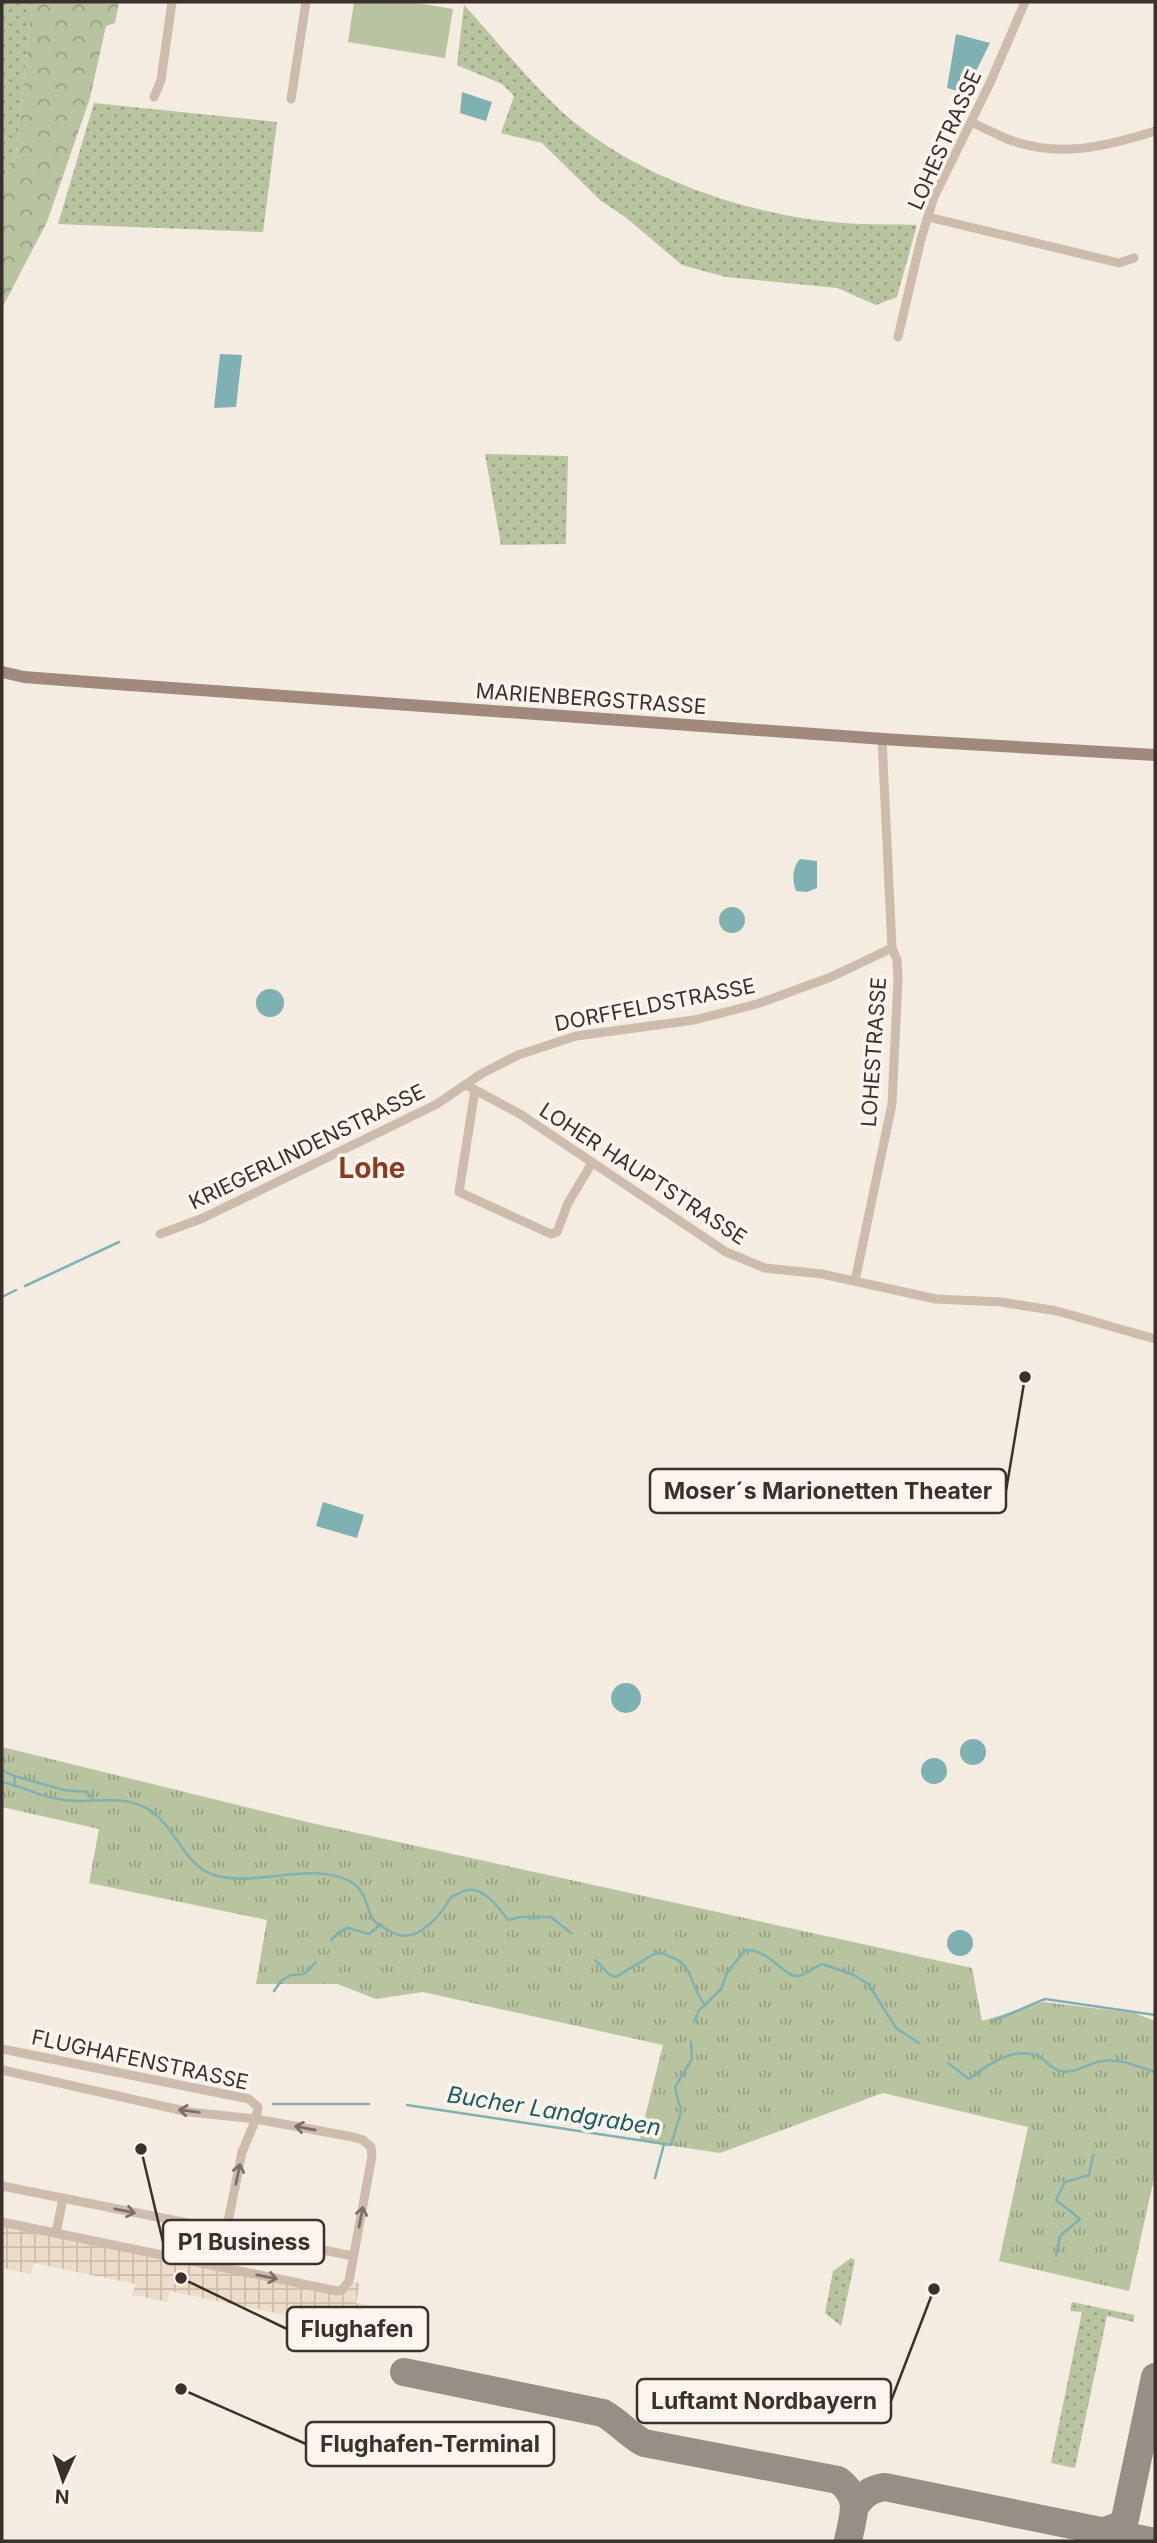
<svg xmlns="http://www.w3.org/2000/svg" width="1157" height="2543" font-family="Inter,sans-serif">
<defs>
<pattern id="grass-dots" width="8" height="8" patternUnits="userSpaceOnUse" patternTransform="scale(1.75)"><rect width="8" height="8" fill="#b8c4a0"/><path d="M2 2h.1M6 6h.1" fill="none" stroke="#97a083" stroke-width="1.8" stroke-linecap="round"/></pattern>
<pattern id="forest-crowns" width="20" height="18" patternUnits="userSpaceOnUse" patternTransform="scale(1.75)"><rect width="20" height="18" fill="#b8c4a0"/><path d="M2 6a3 3 0 1 1 6 0M12 15a3 3 0 1 1 6 0" fill="none" stroke="#97a083"/></pattern>
<pattern id="park-tufts" width="24" height="20" patternUnits="userSpaceOnUse" patternTransform="scale(1.75)"><rect width="24" height="20" fill="#b8c4a0"/><path d="M3 7l-1-3M5 7V3M7 7l1-3M15 17l-1-3M17 17v-4M19 17l1-3" fill="none" stroke="#97a083"/></pattern>
<pattern id="plaza-grid" width="8" height="8" patternUnits="userSpaceOnUse" patternTransform="scale(1.75)"><rect width="8" height="8" fill="#ecdcc8"/><path d="M0 4h8M4 0v8" fill="none" stroke="#cbbdac"/></pattern>
</defs>
<rect width="100%" height="100%" fill="#f4ebe1"/>
<g fill="url(#grass-dots)">
<path d="M2,2H32L16,154L2,181Z"/>
<path d="M464,5C496,40 527,79 561,111C634,177 746,215 843,223C867,225 893,224 917,225L897,297L876,305L837,288L726,277L682,265L624,216L601,201L542,143L501,133L514,96L502,84L457,65Z"/>
<path d="M94,103L277,122L263,232L58,224Z"/>
<path d="M485,454L568,456L566,544L501,545Z"/>
<path d="M851,2258L855,2260L841,2326L825,2313L833,2271Z"/>
<path d="M1072,2302L1134,2315V2322L1107,2316L1075,2468L1051,2463L1082,2312L1070,2311Z"/>
</g>
<path fill="url(#forest-crowns)" d="M32,2H119L115,23L106,26L90,98L47,222L2,308V181L16,154Z"/>
<path fill="url(#park-tufts)" d="M2,1747L307,1822L972,1968L982,2021L1044,2002L1134,2013L1155,2021V2174L1129,2291L999,2261L1028,2127L883,2093L720,2153L639,2141L663,2045L423,1992L376,1999L337,1984H256L267,1920L89,1883L99,1829L2,1807Z"/>
<path fill="#b8c4a0" d="M354,2H411L453,9L445,58L348,42Z"/>
<path fill="url(#plaza-grid)" d="M2,2226L339,2294L349,2289L354,2282L360,2283L356,2303L367,2305L363,2325L351,2323L350,2331L341,2329L333,2325L169,2291L167,2302L133,2295L135,2284L34,2263L31,2274L2,2268Z"/>
<g fill="#7fb0b2">
<path d="M956,34L990,43L965,93L947,88Z"/>
<path d="M462,92L492,102L486,121L460,113Z"/>
<path d="M220,354L242,355L236,407L214,408Z"/>
<path d="M800,859L817,861V888L807,892L796,891C792,880 792,868 800,859Z"/>
<circle cx="732" cy="920" r="13"/>
<circle cx="270" cy="1003" r="14"/>
<path d="M323,1502L364,1515L357,1538L316,1526Z"/>
<circle cx="626" cy="1698" r="15"/>
<circle cx="973" cy="1752" r="13"/>
<circle cx="934" cy="1771" r="13"/>
<circle cx="960" cy="1943" r="13"/>
</g>
<g fill="none" stroke-linecap="round" stroke-linejoin="round">
<g stroke="#7fb0b2" stroke-width="2.5">
<path d="M25,1286L119,1242"/>
<path d="M2,1297L16,1290"/>
<path d="M2,1770L14,1776L15,1785"/>
<path d="M14,1776L64,1790L87,1792L93,1799"/>
<path d="M2,1782C21,1786 39,1796 58,1799C90,1806 120,1791 151,1811C176,1828 184,1865 214,1875C254,1888 312,1860 351,1882C368,1892 366,1912 375,1922C380,1926 393,1933 399,1935C420,1941 443,1912 451,1897C456,1895 462,1891 468,1890C485,1888 499,1908 508,1920L521,1917H551L571,1933"/>
<path d="M331,1940L339,1932L348,1928L369,1934L381,1924"/>
<path d="M595,1960L610,1975L616,1977L657,1952C699,1963 684,1978 705,2005L721,1989L727,1973L745,1950C772,1950 784,1978 798,1976C805,1975 815,1967 822,1964L854,1975L869,1985L896,2028L919,2043"/>
<path d="M274,1991L281,1981L291,1975L304,1974L316,1962"/>
<path d="M993,2021L1045,1999L1155,2015"/>
<path d="M694,2022L699,2010L705,2005"/>
<path d="M948,2063L969,2079C987,2065 1014,2046 1038,2056C1046,2060 1051,2069 1061,2071C1075,2074 1089,2063 1102,2061C1120,2058 1139,2067 1155,2072"/>
<path d="M273,2104H369"/>
<path d="M407,2105L671,2145L681,2112L675,2087L692,2059L691,2042"/>
<path d="M655,2178L664,2144"/>
<path d="M1056,2256L1060,2236L1080,2219L1056,2200L1065,2182L1089,2175L1093,2155"/>
</g>
<g stroke="#988e86" stroke-width="28">
<path d="M404,2372L603,2413C619,2422 629,2435 644,2443L838,2480C862,2498 853,2515 848,2541"/>
<path d="M854,2508C863,2495 870,2489 885,2487L1150,2541"/>
<path d="M1104,2531L1119,2526L1125,2519L1155,2377"/>
</g>
<g stroke="#cdbbac" stroke-width="9">
<path d="M154,97L161,80L172,2"/>
<path d="M291,99L306,2"/>
<path d="M971,122C982,127 994,133 1005,138C1056,159 1105,147 1155,131"/>
<path d="M928,217L1119,263L1134,258"/>
<path d="M898,337L921,239L934,197L990,83L1025,2"/>
<path d="M466,1085L520,1114L726,1252L765,1268L822,1274L936,1299L1001,1302L1057,1311L1155,1339"/>
<path d="M475,1090L459,1192L551,1234L557,1232L568,1203L592,1163"/>
<path d="M160,1234L203,1218L437,1104L481,1074L518,1055L576,1036L694,1020L757,1004L831,977L892,948"/>
<path d="M855,1281L892,1104L898,979L897,960L892,948L882,739"/>
<path d="M2,2049L249,2099L258,2107L256,2119L242,2152L219,2267"/>
<path d="M2,2070L189,2112L256,2119L353,2137L363,2140L371,2147L372,2156L349,2281L342,2290L337,2291L2,2222"/>
<path d="M2,2186L353,2256"/>
<path d="M56,2233L63,2198"/>
</g>
<path stroke="#a18a7d" stroke-width="12" d="M2,672L24,677L102,683L898,740L1155,755"/>
</g>
<defs><path id="oneway-shaft" d="M-6 0H5M1.5-3L5.5 0L1.5 3" fill="none" stroke-width="1.6" stroke-linecap="round" stroke-linejoin="round" transform="scale(1.75)"/></defs>
<g stroke="#7d6f65">
<use href="#oneway-shaft" transform="translate(189 2111) rotate(-172)"/>
<use href="#oneway-shaft" transform="translate(305 2128) rotate(-169)"/>
<use href="#oneway-shaft" transform="translate(238 2174) rotate(-78)"/>
<use href="#oneway-shaft" transform="translate(125 2211) rotate(11)"/>
<use href="#oneway-shaft" transform="translate(361 2217) rotate(-79)"/>
<use href="#oneway-shaft" transform="translate(267 2277) rotate(11)"/>
</g>
<g text-anchor="middle" stroke-width="7" stroke-linejoin="round" paint-order="stroke">
<g font-size="21" fill="#3b302b" stroke="#fbf5ee">
<text transform="translate(945 140) rotate(-66)" y="7">LOHESTRASSE</text>
<text transform="translate(591 699) rotate(4)" y="7">MARIENBERGSTRASSE</text>
<text transform="translate(655 1005) rotate(-11)" y="7">DORFFELDSTRASSE</text>
<text transform="translate(874 1052) rotate(-86)" y="7">LOHESTRASSE</text>
<text transform="translate(307 1147) rotate(-26)" y="7">KRIEGERLINDENSTRASSE</text>
<text transform="translate(643 1174) rotate(33)" y="7">LOHER HAUPTSTRASSE</text>
<text transform="translate(140 2060) rotate(12)" y="7">FLUGHAFENSTRASSE</text>
</g>
<g font-size="23" font-style="italic" fill="#1f5a5e" stroke="#fbf5ee">
<text transform="translate(554 2111) rotate(9)" y="8">Bucher Landgraben</text>
</g>
<g font-size="28" font-weight="bold" fill="#8c3b22" stroke="#fbf5ee">
<text x="372" y="1178">Lohe</text>
</g>
</g>
<path fill="none" stroke="#3b302b" stroke-width="2.5" d="M1025 1377L1006 1491M141 2149L163 2242M181 2278L287 2329M934 2289L891 2401M181 2389L306 2444"/>
<g fill="#3b302b" stroke="#fbf5ee" stroke-width="2.5">
<circle cx="1025" cy="1377" r="7"/>
<circle cx="141" cy="2149" r="7"/>
<circle cx="181" cy="2278" r="7"/>
<circle cx="934" cy="2289" r="7"/>
<circle cx="181" cy="2389" r="7"/>
</g>
<g fill="#fbf5ee" stroke="#3b302b" stroke-width="2.5">
<rect x="650" y="1469" width="356" height="44" rx="7"/>
<rect x="163" y="2220" width="161" height="44" rx="7"/>
<rect x="287" y="2307" width="141" height="44" rx="7"/>
<rect x="637" y="2379" width="254" height="44" rx="7"/>
<rect x="306" y="2422" width="248" height="44" rx="7"/>
</g>
<g font-size="23" text-anchor="middle" font-weight="bold" fill="#3b302b">
<text x="828" y="1499">Moser´s Marionetten Theater</text>
<text x="244" y="2250">P1 Business</text>
<text x="357" y="2337">Flughafen</text>
<text x="764" y="2409">Luftamt Nordbayern</text>
<text x="430" y="2452">Flughafen-Terminal</text>
</g>
<rect width="1157" height="2543" fill="none" stroke="#3b302b" stroke-width="7"/>
<g transform="translate(63 2480) rotate(183)" stroke="#fbf5ee" stroke-width="5" paint-order="stroke">
<path d="M0-5L12 26L0 18L-12 26Z" fill="#3b302b"/>
<text y="-10" font-size="19" font-weight="bold" text-anchor="middle" fill="#3b302b">N</text>
</g>
</svg>
